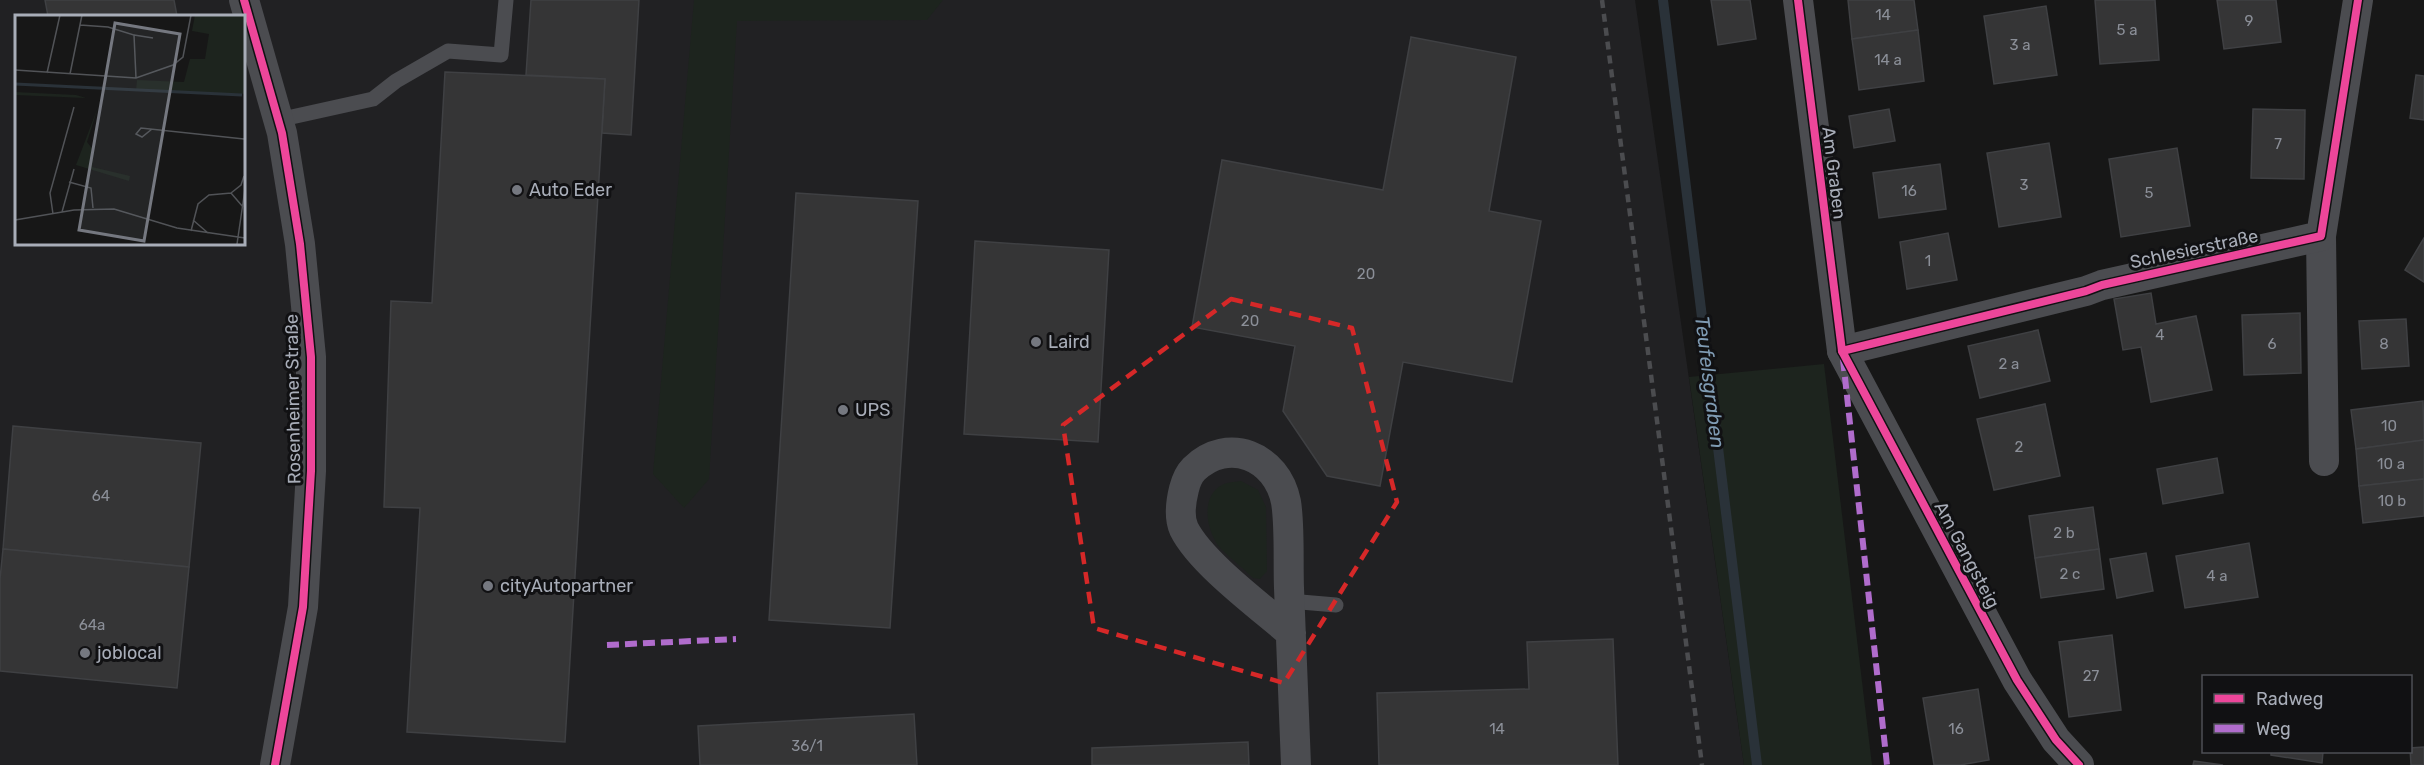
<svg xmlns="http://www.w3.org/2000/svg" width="2424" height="765" font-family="Rubik,sans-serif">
<rect width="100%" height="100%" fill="#171717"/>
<path fill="#212123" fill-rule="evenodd" d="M0,0H1635L1744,765H0ZM16,16H243V243H16Z"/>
<g fill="#1d241e">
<path d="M694,0H943L927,20L737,21L709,479L684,508L653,474Z"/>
<path d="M1824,364L1872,765H1744L1689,377Z"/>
<path d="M1241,481L1258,490L1266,507L1267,571L1260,579L1253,578C1243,568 1231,559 1221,549C1207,534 1199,497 1222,485C1227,482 1235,482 1241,481Z"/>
</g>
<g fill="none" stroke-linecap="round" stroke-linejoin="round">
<path stroke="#2a3239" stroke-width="10" d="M1663,0L1757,765"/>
</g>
<g fill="#353536" stroke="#3f4043" stroke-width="1.5">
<path d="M45,0H174L177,16H48Z"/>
<path d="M531,0H639L631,135L602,133L605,79L526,75Z"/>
<path d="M1711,0H1750L1756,39L1718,45Z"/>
<path d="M1848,0H1914L1918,30L1852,39Z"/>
<path d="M2095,0H2155L2159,60L2100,64Z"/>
<path d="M2217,0H2276L2281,42L2224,49Z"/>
<path d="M2046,6L2057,75L1994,84L1984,16Z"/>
<path d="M1918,30L1924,81L1859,90L1852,39Z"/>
<path d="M1411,37L1516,57L1489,211L1541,221L1512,382L1403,362L1380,486L1327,476L1283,411L1295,346L1192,327L1222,160L1383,190Z"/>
<path d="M445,72L605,79L565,742L407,732L420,508L384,507L391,301L432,303Z"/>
<path d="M2416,75L2424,76V120L2410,118Z"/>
<path d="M1889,109L1895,141L1854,148L1849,116Z"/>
<path d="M2253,109L2305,110L2304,179L2251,178Z"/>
<path d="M2049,143L2061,217L1999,227L1987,153Z"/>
<path d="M2177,148L2190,226L2121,237L2109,159Z"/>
<path d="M1940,164L1946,209L1879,218L1873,173Z"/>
<path d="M796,193L918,201L890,628L769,620Z"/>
<path d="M1948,233L1957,280L1907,289L1900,242Z"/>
<path d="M2424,238V282L2405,270Z"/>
<path d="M975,241L1109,250L1098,442L964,434Z"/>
<path d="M2151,293L2156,324L2196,316L2212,390L2151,402L2141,347L2123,350L2114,299Z"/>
<path d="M2300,313L2301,373L2244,375L2242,315Z"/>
<path d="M2406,319L2409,366L2362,369L2359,321Z"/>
<path d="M2038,330L2050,381L1980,398L1968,346Z"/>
<path d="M2423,401L2424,440L2356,449L2351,410Z"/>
<path d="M2045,404L2060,476L1994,490L1977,419Z"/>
<path d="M13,426L201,443L189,567L3,549Z"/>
<path d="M2424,440V479L2359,486L2356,449Z"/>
<path d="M2217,458L2223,493L2163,504L2157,469Z"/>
<path d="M2424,479V516L2363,523L2359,486Z"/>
<path d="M2093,507L2099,549L2035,558L2029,516Z"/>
<path d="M2249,543L2258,597L2185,608L2176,556Z"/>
<path d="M3,549L189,567L177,688L0,671V579Z"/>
<path d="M2099,549L2104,589L2041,598L2035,558Z"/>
<path d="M2146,553L2153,591L2117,598L2110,559Z"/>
<path d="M2112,635L2121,710L2069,717L2059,642Z"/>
<path d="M1613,639L1618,765H1379L1377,693L1529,689L1527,642Z"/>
<path d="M1978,689L1989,760L1960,765H1934L1923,698Z"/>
<path d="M914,714L917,765H700L698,726Z"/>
<path d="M1248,742L1249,765H1092V748Z"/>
<path d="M2424,747V765H2411L2410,748Z"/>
<path d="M2271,752H2323L2322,763L2271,755Z"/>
<path d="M2194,761L2223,765H2193Z"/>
</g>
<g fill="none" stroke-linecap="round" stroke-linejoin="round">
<g stroke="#4b4c50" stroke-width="15">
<path d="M278,120L373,99L396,81L448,51L501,55L506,0"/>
<path d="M1289,601L1336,605"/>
</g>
<g stroke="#4b4c50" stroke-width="30">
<path d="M244,0L282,133L300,244L311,357V471L303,607L275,765"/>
<path d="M1798,0L1842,351L2017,680L2056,740L2079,765"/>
<path d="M2321,236L2324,461"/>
<path d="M1842,351L2086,291L2102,285L2321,236L2358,0"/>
<path d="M1291,633C1261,607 1201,563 1184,529C1179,518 1181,501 1184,489C1186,481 1188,475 1194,469C1228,436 1277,456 1286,502C1290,526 1288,562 1289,588C1291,647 1294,706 1296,765"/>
</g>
<path stroke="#4b4c4f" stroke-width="4.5" stroke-dasharray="8 6" stroke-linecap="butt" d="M1602,0L1702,765"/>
<g stroke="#b06ccc" stroke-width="6" stroke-dasharray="12 6" stroke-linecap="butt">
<path d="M1843,359L1887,765"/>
<path d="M607,645L736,639"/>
</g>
<defs>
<g id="cycleway">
<path d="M244,0L282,133L300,244L311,357V471L303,607L275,765"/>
<path d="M1798,0L1842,351L2017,680L2056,740L2079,765"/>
<path d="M1842,351L2086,291L2102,285L2321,236L2358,0"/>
</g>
</defs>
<use href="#cycleway" stroke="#111113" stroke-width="11"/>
<use href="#cycleway" stroke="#ed469a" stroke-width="8"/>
</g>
<path fill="none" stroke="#d62828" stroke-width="4.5" stroke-dasharray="12 8" stroke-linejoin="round" d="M1231,299L1352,328L1397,502L1284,683L1094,628L1063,425Z"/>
<g fill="#757880" stroke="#111113" stroke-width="2">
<circle cx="517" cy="190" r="6"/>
<circle cx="1036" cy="342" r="6"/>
<circle cx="843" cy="410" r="6"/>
<circle cx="488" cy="586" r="6"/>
<circle cx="85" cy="653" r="6"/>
</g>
<g text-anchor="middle" stroke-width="6" stroke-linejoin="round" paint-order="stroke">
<g font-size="15" fill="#8b8f98">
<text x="1883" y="20">14</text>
<text x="2249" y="26">9</text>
<text x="2127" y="35">5 a</text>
<text x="2020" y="50">3 a</text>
<text x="1888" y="65">14 a</text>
<text x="2278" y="149">7</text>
<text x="2024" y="190">3</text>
<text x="1909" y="196">16</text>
<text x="2149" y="198">5</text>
<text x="1928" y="266">1</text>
<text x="1366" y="279">20</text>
<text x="1250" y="326">20</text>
<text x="2160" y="340">4</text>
<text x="2272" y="349">6</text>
<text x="2384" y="349">8</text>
<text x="2009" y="369">2 a</text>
<text x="2389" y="431">10</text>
<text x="2019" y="452">2</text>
<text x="2391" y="469">10 a</text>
<text x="101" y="501">64</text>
<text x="2392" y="506">10 b</text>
<text x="2064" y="538">2 b</text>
<text x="2070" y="579">2 c</text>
<text x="2217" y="581">4 a</text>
<text x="92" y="630">64a</text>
<text x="2091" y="681">27</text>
<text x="1497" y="734">14</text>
<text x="1956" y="734">16</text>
<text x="807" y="751">36/1</text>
</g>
<g font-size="18" fill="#a8adb8" stroke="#111113">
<text transform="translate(1834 173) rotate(83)" y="6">Am Graben</text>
<text transform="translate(2194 249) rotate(-12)" y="6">Schlesierstraße</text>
<text transform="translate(293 399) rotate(-91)" y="6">Rosenheimer Straße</text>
<text transform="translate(1967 555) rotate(62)" y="6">Am Gangsteig</text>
</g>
<g font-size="18" fill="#a8adb8" stroke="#111113" text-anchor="start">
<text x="529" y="196">Auto Eder</text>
<text x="1048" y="348">Laird</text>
<text x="855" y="416">UPS</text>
<text x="500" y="592">cityAutopartner</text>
<text x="97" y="659">joblocal</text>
</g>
<g font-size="20" font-style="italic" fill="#7f9bb3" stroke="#111113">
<text transform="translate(1710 382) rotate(83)" y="7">Teufelsgraben</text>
</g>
</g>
<g transform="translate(15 15)">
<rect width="230" height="230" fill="#171717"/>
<path d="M180,0H229V79L121,76L122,65L169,67L175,44H190L194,19L177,16ZM0,77L61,80L71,83L0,80ZM83,92L72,127L79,136L77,152L115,161L114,166L61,150Z" fill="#1d241e"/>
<path fill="none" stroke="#2a3239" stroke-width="3" d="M0,69L227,80"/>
<path fill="none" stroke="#515357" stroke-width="1.5" d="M65,10L93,12L119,20L121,63M119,20L138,23M0,55L121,63L158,50L168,42L176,0M32,58L45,0M55,59L67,0M230,63V166M137,114L127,122L121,119L126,113L229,124M54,167L76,173L78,193M216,178L226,170L229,161M47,197L59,154M38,199L35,178L59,92M0,205L59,195L99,194L162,213L230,223M178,205L193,218M176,216L183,189L194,180L216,178L228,192M222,229L230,174"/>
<path fill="#757880" fill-opacity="0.15" stroke="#757880" stroke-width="3" d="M100,8L165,19L129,226L64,215Z"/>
<rect width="230" height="230" fill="none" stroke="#a8adb8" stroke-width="3"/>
</g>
<rect x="2202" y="675" width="210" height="78" fill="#111113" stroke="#4d4f55" stroke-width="1.5"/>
<rect x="2214" y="694" width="30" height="9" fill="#ed469a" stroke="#4d4f55" stroke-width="1.5"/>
<text x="2256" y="705" font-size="18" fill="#a8adb8">Radweg</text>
<rect x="2214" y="724" width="30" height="9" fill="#b06ccc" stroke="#4d4f55" stroke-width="1.5"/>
<text x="2256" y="735" font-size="18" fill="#a8adb8">Weg</text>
</svg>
